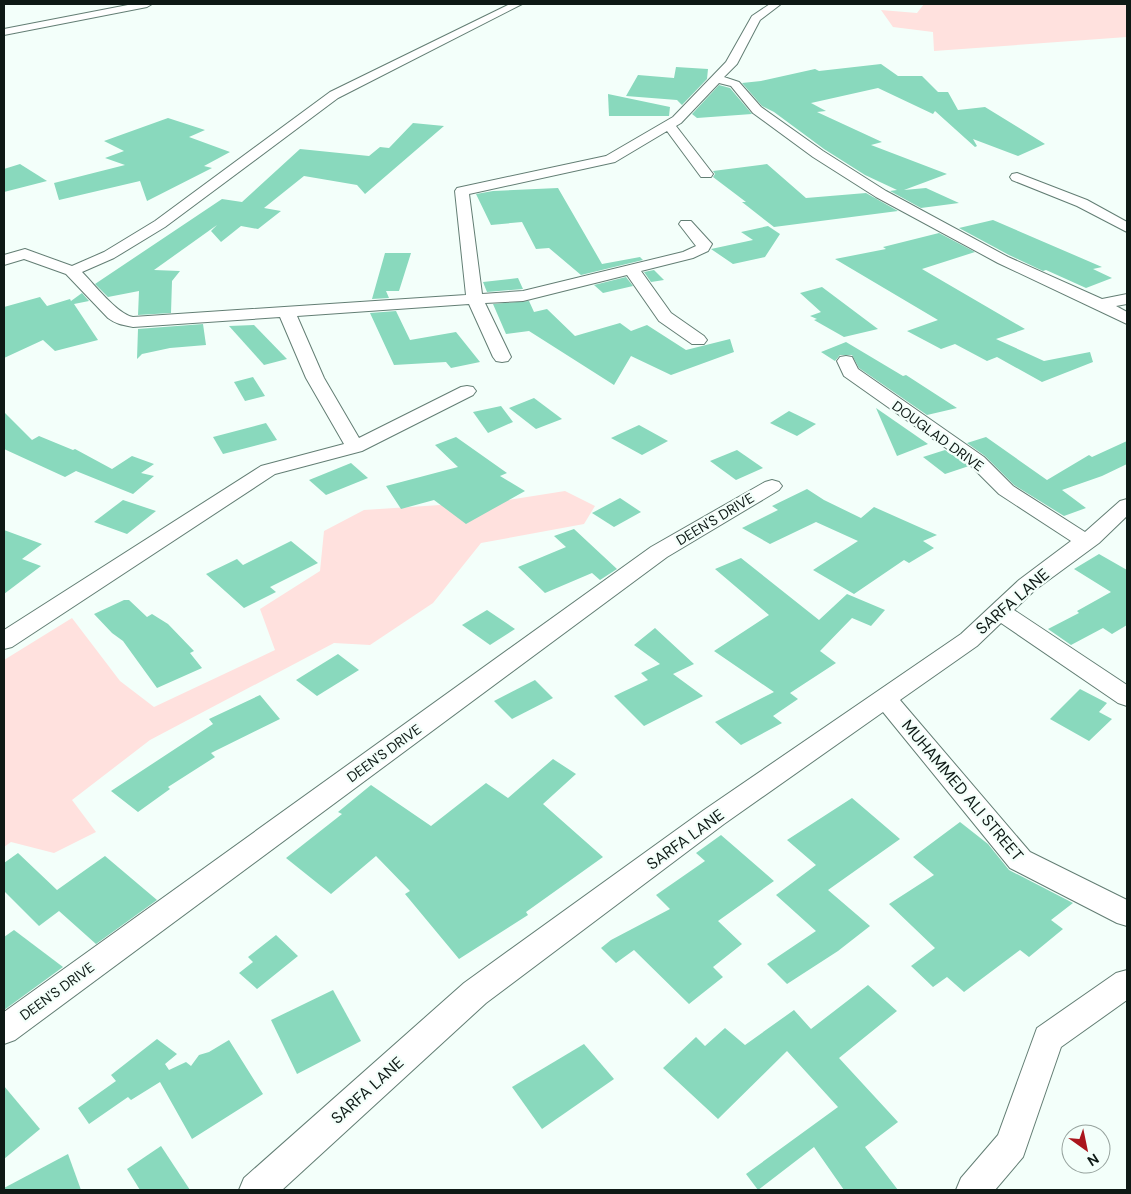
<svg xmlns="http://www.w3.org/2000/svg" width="1131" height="1194" font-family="'DM Sans',sans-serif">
<rect width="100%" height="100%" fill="#f3fffa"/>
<g fill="#ffe1de">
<path d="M924,4H1127V37L934,51L933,32L893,27L881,10L917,13Z"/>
<path d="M565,491L595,506L584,524L481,543L433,603L370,645L334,643L150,740L72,800L96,832L54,853L11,842L4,847V660L72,618L120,681L154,707L275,650L260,609L320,571L324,531L364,510L501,501Z"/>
</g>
<g fill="#89d9bd">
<path d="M881,64L898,76H922L938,92H948L958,110L985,107L1045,144L1018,156L973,139L977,146L975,147L935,111L933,114L878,88L811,103L826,111L817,112L882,142L871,145L947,174L904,190L926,188L959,203L921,208L890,191L897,190L865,175L824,149L774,112L762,106L742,83L761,81L815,69L819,71Z"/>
<path d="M676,67L708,69L707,79L682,105L677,100L626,96L638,75L674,78Z"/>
<path d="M719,85L730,88L752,114L697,118L692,114Z"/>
<path d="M608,94L670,107L669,116H609Z"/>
<path d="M168,118L205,130L189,137L230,152L204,166L212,168L147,201L140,181L59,200L54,183L125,165L105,158L124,151L104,141Z"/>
<path d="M413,123L444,126L365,194L357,185L304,176L264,208L281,211L258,229L241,226L221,242L211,231L217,225L154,270L180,271L172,281L171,313L138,315L139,291L108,297L95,284L222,199L242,202L300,149L369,156L380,147L389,148Z"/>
<path d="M20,164L47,181L4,192V169Z"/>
<path d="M767,164L806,198L866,193L898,211L774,227L742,202H746L713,177L715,174L713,171Z"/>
<path d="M558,188L602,264L640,257L643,260L581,275L549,248L536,249L522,222L491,225L476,194L493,191Z"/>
<path d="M993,220L1102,267L1093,269L1112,278L1086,288L1046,270L1043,271L1009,255L959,228Z"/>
<path d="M768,226L780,234L765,257L733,264L711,249L753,240L741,232Z"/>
<path d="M939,233L975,252L922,269L1025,329L996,339L1044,361L1090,352L1093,362L1042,382L997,357L987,361L955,344L941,349L907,331L938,320L835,259L886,249L883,247Z"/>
<path d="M385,253H411L399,291H386L389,298L372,299Z"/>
<path d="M654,270L664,280L651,282L644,272Z"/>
<path d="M626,277L633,286L603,293L594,285Z"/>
<path d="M518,278L523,289L487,292L483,282Z"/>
<path d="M822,287L878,329L844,337L814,320L817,319L810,316L821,312L800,293Z"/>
<path d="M82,293L89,301L74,304L98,340L55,351L43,340L4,358V307L40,297L47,306L70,299L71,301Z"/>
<path d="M529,301L534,312L547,309L575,336L620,323L631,331L647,325L686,350L730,339L734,352L671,375L631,356L614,385L529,331L506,334L493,304Z"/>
<path d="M396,311L410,340L456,332L480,362L451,368L446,362L394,365L370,313Z"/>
<path d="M203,324L206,345L170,348L142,354L137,359L138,329Z"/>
<path d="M254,325L287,359L264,365L229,326Z"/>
<path d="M846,342L903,376L906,375L957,408L927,415L859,368L852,355H840L835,361L821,352Z"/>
<path d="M253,377L265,396L245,401L234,382Z"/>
<path d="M534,398L562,419L536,429L509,408Z"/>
<path d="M501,406L513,422L488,433L473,412Z"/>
<path d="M876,408L928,444L897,456Z"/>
<path d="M789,411L816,424L797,436L770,423Z"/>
<path d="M4,412L32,440L39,436L73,450L75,449L112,469L132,456L154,464L141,473L154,476L133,494L76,471L65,477L4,449Z"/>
<path d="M266,423L277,440L223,454L213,437Z"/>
<path d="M639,425L668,441L642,455L611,438Z"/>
<path d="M456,437L507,473L500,476L525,491L466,524L434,500L401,509L386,486L458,467L435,445Z"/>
<path d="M986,437L1047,480L1089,455L1092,457L1127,441V464L1102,476L1062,490L1086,508L1064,516L1014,485L985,456L967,443Z"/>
<path d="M737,450L763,468L736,480L710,461Z"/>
<path d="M945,450L969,466L945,474L923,457Z"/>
<path d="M351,463L368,478L326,495L309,480Z"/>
<path d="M807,489L824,500L861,518L874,507L937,535L923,541L934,548L909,563L904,560L854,594L813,570L858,541L816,522L770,544L742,528L778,510L772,506Z"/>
<path d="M620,498L641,512L614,527L592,513Z"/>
<path d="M123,500L156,511L127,534L94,522Z"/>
<path d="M574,529L617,569L600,580L592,573L545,593L518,567L566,547L554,536Z"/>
<path d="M4,530L42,544L22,559L41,566L4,594Z"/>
<path d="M291,541L318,563L270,587L276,592L244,608L206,574L237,559L243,565Z"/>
<path d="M1099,554L1127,570V625L1112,634L1103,628L1071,645L1048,629L1079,613L1077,611L1111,592L1074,569Z"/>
<path d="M741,558L819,620L847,594L885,610L871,626L852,618L820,651L836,663L790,693L798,699L773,716L782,723L741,745L715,722L774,692L714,651L769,615L715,569Z"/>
<path d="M124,600H129L147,617L152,614L168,624L194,651L190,653L202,668L157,688L123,641L112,633L94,614Z"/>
<path d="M487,610L515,629L490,645L462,625Z"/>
<path d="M655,628L694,664L673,674L703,696L644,726L614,696L648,680L641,673L660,664L634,645Z"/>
<path d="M338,654L359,670L317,696L296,680Z"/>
<path d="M535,680L553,698L512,719L494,701Z"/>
<path d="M1080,689L1107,703L1099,712L1112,719L1089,741L1050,719Z"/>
<path d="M260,695L280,719L211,753L215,757L168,787L170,789L138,812L111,791L213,724L209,719Z"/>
<path d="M553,759L576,774L543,804L603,857L526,912L528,915L459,959L405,894L410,891L376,856L331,894L286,858L342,814L338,812L371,785L431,826L486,783L508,798Z"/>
<path d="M852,798L900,839L828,890L870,926L838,951L787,984L767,964L816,931L776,895L816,865L787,840Z"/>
<path d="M960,822L988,844L1009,870L1073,903L1051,920L1063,929L1029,957L1020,950L964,992L947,977L933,987L911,966L935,948L889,904L934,875L913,857Z"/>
<path d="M721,835L774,881L718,921L742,944L713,967L723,977L689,1004L634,950L616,963L601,948L611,940L670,909L656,895L705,861L696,853Z"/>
<path d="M18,853L57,890L105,856L157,900L96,944L59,911L39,926L4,891V863Z"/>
<path d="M14,930L63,967L4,1010V937Z"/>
<path d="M276,935L298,956L257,989L239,973L253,962L248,957Z"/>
<path d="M868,985L897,1011L839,1058L898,1122L865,1147L898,1190H844L814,1147L758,1190L746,1174L838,1107L787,1051L718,1119L663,1068L696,1037L705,1046L725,1028L745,1045L794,1010L811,1029Z"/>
<path d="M333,990L361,1041L297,1074L271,1020Z"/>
<path d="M157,1039L177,1054L165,1064L169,1070L186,1062L191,1066L199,1055L209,1052L229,1040L263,1094L192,1139L160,1082L131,1100L128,1097L89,1124L78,1108L116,1081L111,1075Z"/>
<path d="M584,1044L614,1079L542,1129L512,1087Z"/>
<path d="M4,1086L40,1129L4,1159Z"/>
<path d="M161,1146L190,1190H140L127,1169Z"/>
<path d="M68,1154L81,1190H4V1188Z"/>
</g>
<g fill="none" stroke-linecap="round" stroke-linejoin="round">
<defs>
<g id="street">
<path d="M133,4H152L147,7L4,35V29Z"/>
<path d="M510,4H522L338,98L165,227L114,258L82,272C94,284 117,314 133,317L466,295L455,191L457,188L606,156L673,117L726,62L752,16L770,4H781L760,20L737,64L724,77L739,82L761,107L823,151L886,191L1008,257L1102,299L1127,294V304L1116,306L1127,312V324L998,263L876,197L813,157L753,113L731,86L719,83L681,123L676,126L713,174L711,177H701L667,131L615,162L469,194L482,294L523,291L683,252L696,246L679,224L681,221H691L712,244L708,251L693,258L641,271L671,313L704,336L707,340L704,344H692L659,321L627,275L523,301L485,303L511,357L508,361L502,362L496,361L493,357L469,304L297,316L324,378L359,438L461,387L467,386L473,387L476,391L473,395L362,451L275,474L12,647L4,649V630L261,466L344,444L306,378L280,317L133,327C123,325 116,324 108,318L66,274L24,259L4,265V255L25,249L72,266L104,252L155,221L330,92Z"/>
<path d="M1017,173L1087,200L1127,222V232L1077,206L1012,180L1010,177L1012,174Z"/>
<path d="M846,356L852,357L858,369L984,457L1013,486L1085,532L1120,501L1127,499V516L1099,543L1035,590L1014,610L1127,685V706L1118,703L1001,623L977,646L900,700L1030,852L1127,900V926L1117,923L1010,868L883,712L724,824L486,1003L282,1190H239L244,1178L464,983L704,810L961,634L1019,580L1071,541L999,494L970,465L844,376L837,361L840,357Z"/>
<path d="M772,480L779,482L782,486L779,490L667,557L15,1040L4,1044V1012L651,547L765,482Z"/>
<path d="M1127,970V1000L1061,1047L1023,1157L995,1190H956L961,1178L998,1135L1037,1028L1116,973Z"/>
</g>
</defs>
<use href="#street" stroke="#637e74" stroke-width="2"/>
<use href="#street" fill="#fff" fill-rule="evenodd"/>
</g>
<g text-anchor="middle" stroke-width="4.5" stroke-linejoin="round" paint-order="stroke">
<g font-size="14" fill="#0e1915" stroke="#f3fffa">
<text transform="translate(938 436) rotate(36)" y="5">DOUGLAD DRIVE</text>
<text transform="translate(715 519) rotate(-31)" y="5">DEEN'S DRIVE</text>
<text transform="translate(384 753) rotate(-36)" y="5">DEEN'S DRIVE</text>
<text transform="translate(57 991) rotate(-36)" y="5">DEEN'S DRIVE</text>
</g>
<g font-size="16" fill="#0e1915" stroke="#f3fffa">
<text transform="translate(1012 601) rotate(-41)" y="6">SARFA LANE</text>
<text transform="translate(963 790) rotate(50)" y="6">MUHAMMED ALI STREET</text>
<text transform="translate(685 839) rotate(-36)" y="6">SARFA LANE</text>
<text transform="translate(367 1090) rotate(-42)" y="6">SARFA LANE</text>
</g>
</g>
<rect width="1131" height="1194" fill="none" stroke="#0e1915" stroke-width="10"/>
<g transform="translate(1086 1149) rotate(147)"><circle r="24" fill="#f3fffa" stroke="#97a39e"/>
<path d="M0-4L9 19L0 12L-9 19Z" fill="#aa161d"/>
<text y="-8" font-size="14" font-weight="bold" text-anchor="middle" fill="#0e1915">N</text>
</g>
</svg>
